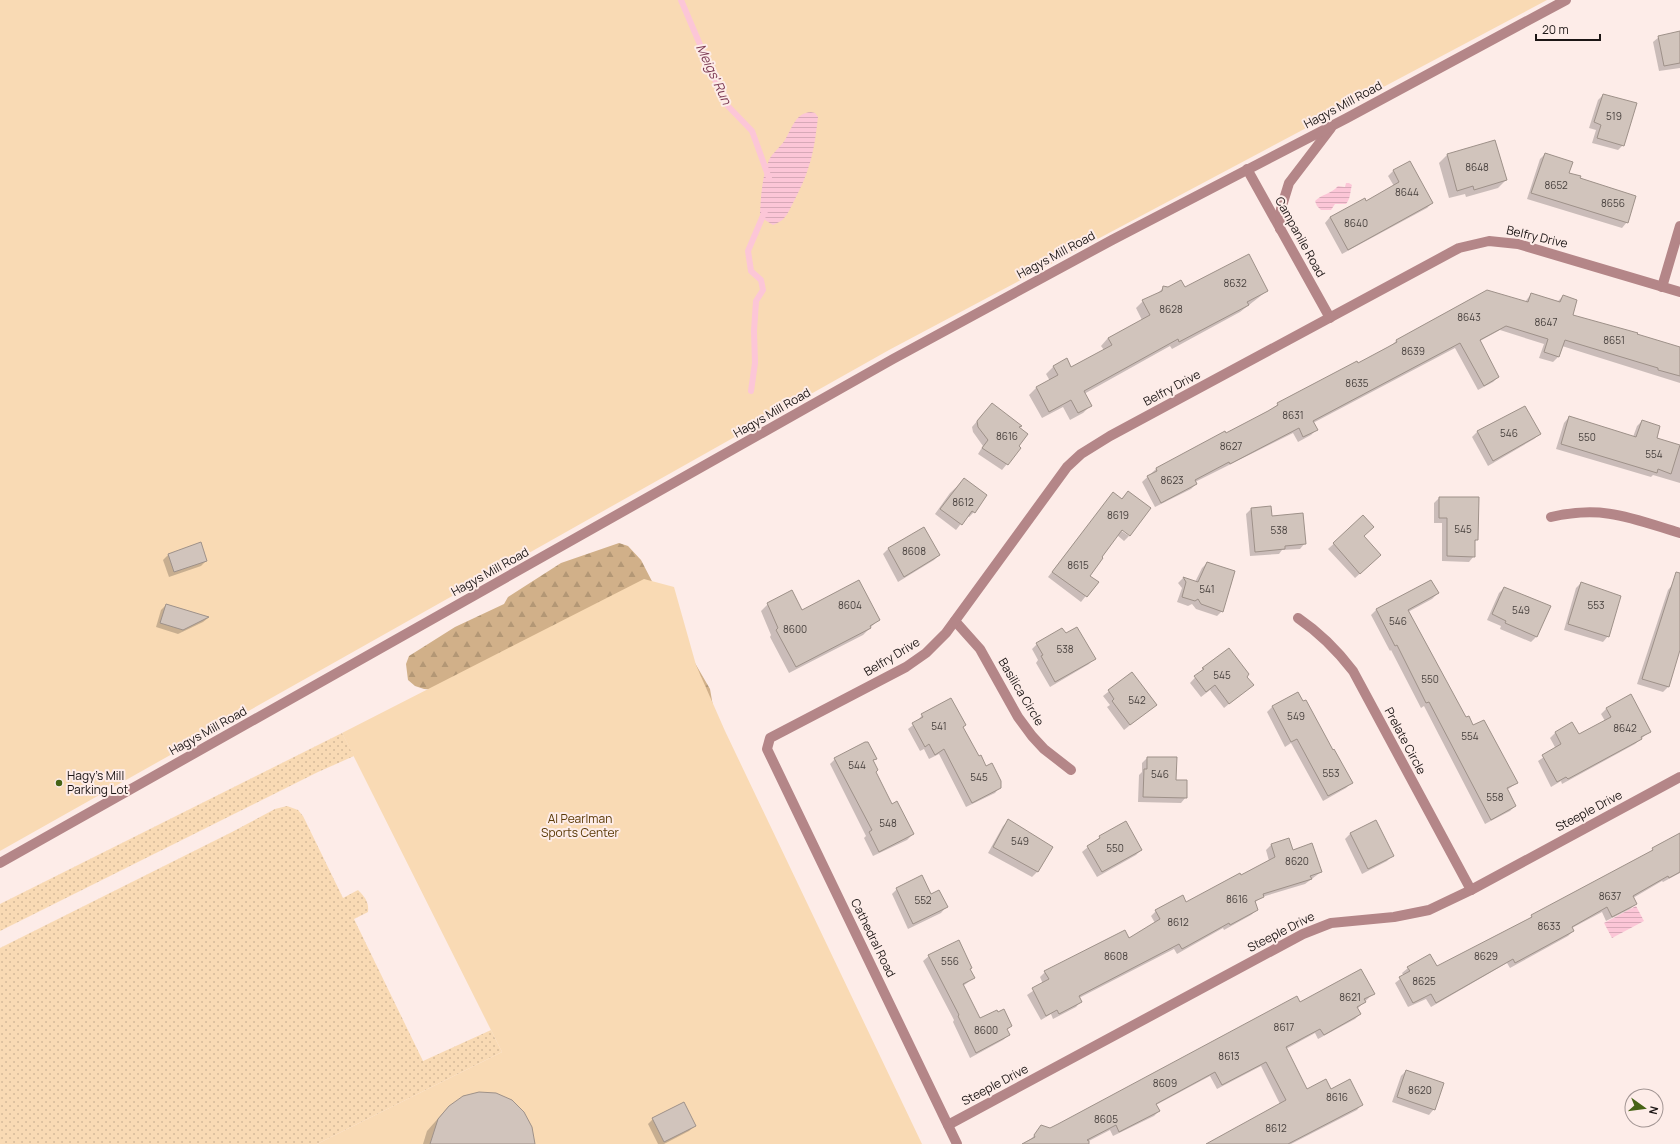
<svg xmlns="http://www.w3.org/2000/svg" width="1680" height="1144" font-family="Manrope,sans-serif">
<defs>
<pattern id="grass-dots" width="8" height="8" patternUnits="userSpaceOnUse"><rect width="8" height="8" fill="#f9dab4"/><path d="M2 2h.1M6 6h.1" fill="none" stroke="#d5ba9a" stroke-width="1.8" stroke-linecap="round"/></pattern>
<pattern id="forest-firs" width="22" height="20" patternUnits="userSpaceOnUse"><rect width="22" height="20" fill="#d1b089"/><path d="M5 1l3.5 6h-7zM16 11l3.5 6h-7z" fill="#b39775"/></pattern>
<pattern id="water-rules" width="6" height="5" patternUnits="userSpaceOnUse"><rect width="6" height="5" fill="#fcc6d7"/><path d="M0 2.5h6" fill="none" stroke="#d7a9b8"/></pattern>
</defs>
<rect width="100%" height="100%" fill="#fdece8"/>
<g fill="url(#grass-dots)">
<path d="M342,733L354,756L318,772L0,931V904Z"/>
<path d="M287,806L298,810L303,816L343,898L358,890C365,897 369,902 368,912L354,919L423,1061L491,1030L502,1052L317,1144H0V948L232,832L275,809Z"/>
</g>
<path fill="url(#forest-firs)" d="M619,543L628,546L641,560L688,651L710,689L714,712L424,689L415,686L408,680L406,664L409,656L455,627L504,604L508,597L561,563Z"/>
<g fill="#f9dab4">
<path d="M0,0H1547L889,350L0,851Z"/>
<path d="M644,579L674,587L696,665L725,731L922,1144H317L502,1052L342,733Z"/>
</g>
<g fill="url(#water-rules)">
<path d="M811,112L815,113L818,117C814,153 810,171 793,203C787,214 786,220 773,225L765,220L760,213C761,195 762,177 769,160C773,152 782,146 786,138C793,126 796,113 811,112Z"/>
<path d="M1346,183H1349L1352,185C1350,191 1351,198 1346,204H1335L1331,210H1321L1317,206L1315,201C1322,194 1331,194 1338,186L1345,187Z"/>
<path d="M1636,906L1644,921L1612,938L1604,923Z"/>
</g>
<g fill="#0003">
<path d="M1680,32V68L1659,71L1653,42L1659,37Z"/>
<path d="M1603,95L1623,145L1618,150L1592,143L1596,130L1589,128L1598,100Z"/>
<path d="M1545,154L1568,173L1579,179L1627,222L1622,228L1527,199L1540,159Z"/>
<path d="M1447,155L1506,180L1498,188L1466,197L1465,194L1449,198L1439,163Z"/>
<path d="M1410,162L1432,203L1427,208L1342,254L1325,223L1330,217L1366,202L1394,186L1388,176L1393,171Z"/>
<path d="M1164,287L1267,291L1240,312L1172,349L1170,346L1084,394L1090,406L1083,413L1070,420L1063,407L1042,418L1029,395L1036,388L1050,381L1046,374L1053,367L1067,360L1071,368L1104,350L1101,346L1108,338L1142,320L1136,308L1143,301L1157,294Z"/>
<path d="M1487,291L1525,302L1531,294L1558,301L1563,296L1571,315L1680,348V383L1562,346L1558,357L1553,362L1539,358L1544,344L1500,330L1480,341L1498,377L1493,382L1478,390L1455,348L1313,423L1316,430L1311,435L1298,442L1293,433L1195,482L1196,484L1191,489L1155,507L1142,482L1156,469L1225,433L1226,435L1272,409L1278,404L1358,365L1391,346L1396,341Z"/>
<path d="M992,404L1020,426L1018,428L1017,447L1020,448L1002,470L978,454L983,446L973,432L972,427Z"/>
<path d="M1525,408L1540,434L1534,439L1488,466L1472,437L1477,432Z"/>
<path d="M1569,417L1633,437L1637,426L1642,421L1655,438L1680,446V483L1653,475L1651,477L1556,449L1564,423Z"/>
<path d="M964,480L974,512L969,517L967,516L956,530L935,514L950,493Z"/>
<path d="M1113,493L1121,499L1128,493L1117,528L1129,536L1124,541L1117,535L1089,576L1097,582L1081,602L1048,577Z"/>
<path d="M1439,498L1477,539L1474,542V556L1469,562L1442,561V523H1434V503Z"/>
<path d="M1252,508L1271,517L1305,543L1300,549L1282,550L1279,554L1250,556L1246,514Z"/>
<path d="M1363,517V536L1375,560L1355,578L1328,549Z"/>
<path d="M924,528L939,555L934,560L898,582L883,554L888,549Z"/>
<path d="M169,554L206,561L201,566L169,577L163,560Z"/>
<path d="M1207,563L1232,582L1222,611L1217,616L1196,609L1192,604L1188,606L1177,602L1182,588L1178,583L1183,578L1195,582L1202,568Z"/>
<path d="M1431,581L1438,593L1432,599L1408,612L1465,718L1517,783L1507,790L1515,806L1510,811L1485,824L1424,706L1421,708L1391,650L1390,651L1371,615L1376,610Z"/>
<path d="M1581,583L1608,636L1603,642L1564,630L1576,588Z"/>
<path d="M1673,584L1680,587V646L1668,687L1663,692L1637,684L1668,590Z"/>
<path d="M1504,588L1549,607L1536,637L1531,642L1500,629L1501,626L1487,620L1499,593Z"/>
<path d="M768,604L802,611L878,620L863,635L789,673L770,637L771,635L761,611Z"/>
<path d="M166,605L208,618L203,622L178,634L156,627L161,610Z"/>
<path d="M1066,635L1094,658L1089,664L1050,687L1036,663L1038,660L1032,649L1037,644Z"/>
<path d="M1229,649L1252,685L1224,708L1210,690L1201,697L1190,683L1203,669Z"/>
<path d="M1132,673L1155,705L1124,730L1107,707L1110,705L1103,696Z"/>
<path d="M1298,693L1351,783L1346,788L1323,801L1291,743L1285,747L1267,712L1272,707Z"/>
<path d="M950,699L962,727L979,757L1000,787L995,793L966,807L939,754L929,759L924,749L920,751L908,729L917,722L922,715Z"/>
<path d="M1606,709L1649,732L1635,744L1562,784L1561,781L1551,787L1538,761L1556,749L1550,738L1555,733L1572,724L1578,735L1605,721L1601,714Z"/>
<path d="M875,758L873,761L875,772L891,805L913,834L907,840L873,856L864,838L866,836L830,764L835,759Z"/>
<path d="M1147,758L1175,781L1186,797L1181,803L1138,802L1139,775L1142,772V763Z"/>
<path d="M1008,821L1051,847L1037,872L1032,877L988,853L1003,826Z"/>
<path d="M1375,821L1392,856L1387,861L1362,874L1345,839L1350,834Z"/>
<path d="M1100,837L1141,850L1136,855L1097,877L1082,852Z"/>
<path d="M1680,837V873L1663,882L1662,881L1633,898L1636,904L1630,909L1606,921L1602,912L1572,928L1573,931L1568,936L1510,968L1507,963L1431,1007L1426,999L1408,1007L1395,983L1404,976L1402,973L1408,968L1430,955L1437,968L1528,920L1532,916L1649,854L1653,849Z"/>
<path d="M1271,845L1292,851L1321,872L1305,884L1262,897L1254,903L1257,910L1251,915L1224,930L1223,928L1177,954L1174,949L1079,998L1081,1001L1076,1007L1053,1019L1051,1014L1041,1020L1027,995L1043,984L1040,977L1045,972L1129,939L1155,923L1151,916L1156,911L1186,903L1269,861L1266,850Z"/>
<path d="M897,889L946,907L941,913L908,929L892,894Z"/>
<path d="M929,956L969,969L974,978L963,986L980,1020L1011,1026L1006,1030L1009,1035L1003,1040L970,1058L953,1022L954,1020L923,961Z"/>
<path d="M1373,994L1357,1009L1360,1014L1355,1019L1318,1039L1315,1033L1286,1049L1306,1090L1330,1091L1362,1104L1357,1110L1291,1144H1209L1280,1104L1261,1066L1217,1089L1210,1076L1156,1105L1159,1111L1154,1116L1113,1136L1110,1130L1083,1144H1022L1032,1138L1042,1126L1050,1129L1300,1004Z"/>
<path d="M1406,1071L1434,1109L1429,1115L1392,1102L1401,1076Z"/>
<path d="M449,1106L534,1144H423L427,1131Z"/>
<path d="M653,1119L695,1126L689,1131L664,1144H658L648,1124Z"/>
</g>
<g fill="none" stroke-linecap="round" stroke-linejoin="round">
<g stroke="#fcc6d7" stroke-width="6">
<path d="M681,0L725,103L752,131L769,178"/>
<path d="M751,391L755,363L754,331L756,301L763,290L761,280L751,271L748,251L765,211"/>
</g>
</g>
<g fill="#d1c4bc" stroke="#9e9189">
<path d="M1680,31V63L1664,66L1658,36Z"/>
<path d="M1603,94L1637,103L1624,146L1597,138L1601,125L1594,122Z"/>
<path d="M1495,140L1507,180L1474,190L1473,186L1457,191L1447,154Z"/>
<path d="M1545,153L1573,162L1569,173L1581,176L1580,178L1636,196L1628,223L1531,193Z"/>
<path d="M1410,161L1433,203L1348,250L1330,217L1365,198L1366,201L1399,182L1393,170Z"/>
<path d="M1249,254L1268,291L1247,302L1249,305L1179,342L1178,339L1084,391L1092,406L1078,413L1071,400L1049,412L1036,387L1058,375L1053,366L1067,358L1071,367L1112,345L1108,338L1150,315L1142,300L1162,291L1163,286L1168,287L1181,280L1185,287Z"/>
<path d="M1487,290L1528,302L1531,293L1560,302L1563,295L1577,300L1573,315L1638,333L1637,334L1680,347V376L1658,370V368L1565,340L1559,357L1544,352L1548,339L1506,326L1480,340L1499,377L1484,386L1460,343L1313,421L1318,430L1303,437L1299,428L1230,464L1229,462L1195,480L1197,484L1161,503L1147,476L1157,471L1156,468L1225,431L1226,433L1268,411L1278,405L1277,403L1357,361L1358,363L1388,347L1397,342L1396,340Z"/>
<path d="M992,403L1022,426L1019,427L1028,434L1019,446L1021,448L1008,465L982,448L988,440L978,427L977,421Z"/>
<path d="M1525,406L1541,434L1493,461L1477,431Z"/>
<path d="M1569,416L1636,437L1642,420L1660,426L1657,438L1680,445L1671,474L1658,469L1657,473L1561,444Z"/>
<path d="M964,478L987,495L975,513L972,511L962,525L940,509Z"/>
<path d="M1128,491L1151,508L1130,536L1122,530L1102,557L1103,558L1090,576L1099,582L1087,597L1052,572L1113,492L1122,499Z"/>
<path d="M1439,497H1479L1478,540H1475V557L1447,556V518H1439Z"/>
<path d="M1271,506L1272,516L1303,513L1306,544L1285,546V549L1255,552L1251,508Z"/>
<path d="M1363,515L1374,527L1364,536L1381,555L1360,574L1333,543Z"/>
<path d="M924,527L940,555L904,577L888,548Z"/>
<path d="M201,542L207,561L174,572L168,554Z"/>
<path d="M1207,562L1235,571L1223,612L1201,604L1198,599L1195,601L1182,597L1186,582L1183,577L1198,582Z"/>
<path d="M1676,572L1680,573V650L1669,687L1642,679Z"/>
<path d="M859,580L880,620L870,626L871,628L796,667L776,630L778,628L767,603L792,590L802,610Z"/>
<path d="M1431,580L1439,593L1408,610L1466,717L1469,716L1473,725L1484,720L1518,783L1507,788L1516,806L1491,820L1429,702L1426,703L1397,645L1395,646L1376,609Z"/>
<path d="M1581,582L1621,596L1609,637L1568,624Z"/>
<path d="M1504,587L1551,606L1537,637L1505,623L1506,621L1492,614Z"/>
<path d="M166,604L209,617L183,630L160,623Z"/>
<path d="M1077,627L1096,659L1055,682L1041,656L1043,655L1036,643L1062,628L1066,633Z"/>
<path d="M1229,648L1249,674L1247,677L1254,685L1229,704L1215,685L1206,692L1194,676L1204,669L1202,668Z"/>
<path d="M1132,672L1157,705L1130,725L1112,701L1114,699L1108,690Z"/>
<path d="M1298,692L1303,701L1306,700L1333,750L1334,749L1353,783L1328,796L1297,739L1291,742L1272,706Z"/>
<path d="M1631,694L1651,732L1641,737L1642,739L1568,779L1566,777L1557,782L1542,755L1561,744L1555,732L1572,722L1579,734L1611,717L1606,708Z"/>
<path d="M951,698L966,725L963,727L979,756L981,755L986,766L992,763L1001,781V788L972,803L944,749L935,755L929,744L925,747L912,723L923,717L921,714Z"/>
<path d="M865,742H868L877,759L873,760L878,770L876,772L892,804L897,801L914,834L879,852L869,832L872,830L834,758Z"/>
<path d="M1147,757H1177L1176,780H1187V798L1143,797L1144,769H1147Z"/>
<path d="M1008,819L1053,847L1038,872L993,847Z"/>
<path d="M1376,820L1394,856L1368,869L1350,833Z"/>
<path d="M1126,821L1142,850L1102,872L1087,846L1100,838L1099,836Z"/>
<path d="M1680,833V872L1669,878L1668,876L1633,896L1637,904L1612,917L1607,907L1572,927L1574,931L1515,963L1513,959L1436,1003L1431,994L1413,1003L1399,977L1410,971L1407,967L1430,954L1437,966L1532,917L1531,915L1653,850L1652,848Z"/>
<path d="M1289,838L1293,850L1312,843L1322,872L1310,876L1312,879L1263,894L1264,897L1255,901L1258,910L1230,925L1229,923L1182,949L1179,944L1079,996L1082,1002L1059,1014L1057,1010L1046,1016L1032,988L1049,979L1044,971L1125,930L1129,938L1160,919L1155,910L1183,895L1186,902L1240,873L1241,875L1275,857L1271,844Z"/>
<path d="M922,875L931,894L939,890L948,907L913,924L896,888Z"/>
<path d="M959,940L972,968L970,969L975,978L963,984L980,1018L997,1010L998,1012L1004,1009L1012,1026L1007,1029L1010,1035L976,1053L958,1016L959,1015L928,955Z"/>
<path d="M1361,969L1375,994L1364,999L1366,1002L1357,1007L1361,1014L1324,1035L1320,1029L1286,1047L1307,1089L1326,1079L1331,1089L1350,1079L1363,1105L1288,1144H1206L1286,1100L1266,1062L1222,1085L1215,1072L1156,1104L1160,1111L1119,1132L1116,1125L1087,1140L1089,1141V1144H1022L1035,1137L1034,1135L1041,1125L1050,1128L1058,1124L1297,996L1300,1002Z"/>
<path d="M1406,1070L1444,1083L1435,1110L1397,1097Z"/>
<path d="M479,1092L496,1093L512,1100L524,1112L532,1127L535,1144H430L438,1119L449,1106L463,1096Z"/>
<path d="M684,1102L696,1126L664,1142L652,1118Z"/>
</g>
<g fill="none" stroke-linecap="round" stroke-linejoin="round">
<g stroke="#b48688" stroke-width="10">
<path d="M1247,169L1330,318"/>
<path d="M1280,229L1281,209L1289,183L1331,128"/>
<path d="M1662,287L1680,226"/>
<path d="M1551,517C1603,505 1631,518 1680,533"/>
<path d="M1298,618C1320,633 1337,650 1353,671L1471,890"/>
<path d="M955,621L980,649L1018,717L1032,736L1044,749L1071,770"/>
<path d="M0,863L893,359L1112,240L1347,118L1566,0"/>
<path d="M948,1125L1303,934L1331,923L1394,917L1429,910L1471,890L1680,777"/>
<path d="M957,1144L767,749L770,738L906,667L926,653L946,633L1067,467L1081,454L1110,436L1459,248L1489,241L1518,244L1680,292"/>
</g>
</g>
<circle fill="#466315" stroke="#fdece8" stroke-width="1.5" cx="59" cy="783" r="4"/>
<g text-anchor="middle" stroke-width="4" stroke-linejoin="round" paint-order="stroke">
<g font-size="10" fill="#49423f">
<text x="1614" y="120">519</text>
<text x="1477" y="171">8648</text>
<text x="1556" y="189">8652</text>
<text x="1407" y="196">8644</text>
<text x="1613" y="207">8656</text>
<text x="1356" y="227">8640</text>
<text x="1235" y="287">8632</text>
<text x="1171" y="313">8628</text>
<text x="1469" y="321">8643</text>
<text x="1546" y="326">8647</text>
<text x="1614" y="344">8651</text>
<text x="1413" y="355">8639</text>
<text x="1357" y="387">8635</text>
<text x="1293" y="419">8631</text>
<text x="1509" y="437">546</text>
<text x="1007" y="440">8616</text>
<text x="1587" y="441">550</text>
<text x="1231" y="450">8627</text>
<text x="1654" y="458">554</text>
<text x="1172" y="484">8623</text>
<text x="963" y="506">8612</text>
<text x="1118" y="519">8619</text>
<text x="1463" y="533">545</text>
<text x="1279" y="534">538</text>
<text x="914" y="555">8608</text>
<text x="1078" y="569">8615</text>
<text x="1207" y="593">541</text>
<text x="850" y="609">8604</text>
<text x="1596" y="609">553</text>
<text x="1521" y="614">549</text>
<text x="1398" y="625">546</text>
<text x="795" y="633">8600</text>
<text x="1065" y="653">538</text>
<text x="1222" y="679">545</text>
<text x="1430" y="683">550</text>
<text x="1137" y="704">542</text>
<text x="1296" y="720">549</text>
<text x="939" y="730">541</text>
<text x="1625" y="732">8642</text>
<text x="1470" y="740">554</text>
<text x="857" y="769">544</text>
<text x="1331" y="777">553</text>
<text x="1160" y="778">546</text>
<text x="979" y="781">545</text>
<text x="1495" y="801">558</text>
<text x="888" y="827">548</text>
<text x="1020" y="845">549</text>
<text x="1115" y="852">550</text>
<text x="1297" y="865">8620</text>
<text x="1610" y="900">8637</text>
<text x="1237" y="903">8616</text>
<text x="923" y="904">552</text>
<text x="1178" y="926">8612</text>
<text x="1549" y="930">8633</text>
<text x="1116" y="960">8608</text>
<text x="1486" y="960">8629</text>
<text x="950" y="965">556</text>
<text x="1424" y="985">8625</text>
<text x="1350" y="1001">8621</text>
<text x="1284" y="1031">8617</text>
<text x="986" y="1034">8600</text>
<text x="1229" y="1060">8613</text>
<text x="1165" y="1087">8609</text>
<text x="1420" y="1094">8620</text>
<text x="1337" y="1101">8616</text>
<text x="1106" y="1123">8605</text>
<text x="1276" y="1132">8612</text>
</g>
<g font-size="12" fill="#1c1615" stroke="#fdece8">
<text transform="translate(1343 105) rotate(-28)" y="4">Hagys Mill Road</text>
<text transform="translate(1300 237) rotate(61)" y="4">Campanile Road</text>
<text transform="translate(1537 237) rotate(13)" y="4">Belfry Drive</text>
<text transform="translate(1056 255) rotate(-28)" y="4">Hagys Mill Road</text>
<text transform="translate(1172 388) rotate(-28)" y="4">Belfry Drive</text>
<text transform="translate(772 413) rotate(-30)" y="4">Hagys Mill Road</text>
<text transform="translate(490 572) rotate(-29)" y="4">Hagys Mill Road</text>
<text transform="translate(892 657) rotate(-31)" y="4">Belfry Drive</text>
<text transform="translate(1021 692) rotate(59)" y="4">Basilica Circle</text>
<text transform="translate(208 731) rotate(-29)" y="4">Hagys Mill Road</text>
<text transform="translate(1405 741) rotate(62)" y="4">Prelate Circle</text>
<text transform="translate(1589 811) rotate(-28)" y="4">Steeple Drive</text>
<text transform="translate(1281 932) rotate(-27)" y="4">Steeple Drive</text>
<text transform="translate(873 938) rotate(64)" y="4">Cathedral Road</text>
<text transform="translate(995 1085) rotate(-28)" y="4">Steeple Drive</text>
</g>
<g font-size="12" fill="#1c1615" stroke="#fdece8" text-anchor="start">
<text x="67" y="780">Hagy's Mill<tspan x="67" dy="14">Parking Lot</tspan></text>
</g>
<g font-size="12" fill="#5a3906" stroke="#fdece8">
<text x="580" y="823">Al Pearlman<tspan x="580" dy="14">Sports Center</tspan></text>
</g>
<g font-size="13" font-style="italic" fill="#7c3b54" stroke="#fdece8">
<text transform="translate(714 74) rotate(65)" y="5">Meigs' Run</text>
</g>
</g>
<g transform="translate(1644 1108) rotate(104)"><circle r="19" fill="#fdece8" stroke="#a39694"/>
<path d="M0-3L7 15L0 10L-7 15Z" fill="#466315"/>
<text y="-6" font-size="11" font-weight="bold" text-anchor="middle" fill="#1c1615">N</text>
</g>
<path d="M1536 34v6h64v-6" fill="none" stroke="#1c1615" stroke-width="2"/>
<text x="1542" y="34" font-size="12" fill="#1c1615" stroke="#fdece8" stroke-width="3" paint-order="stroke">20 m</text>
</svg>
